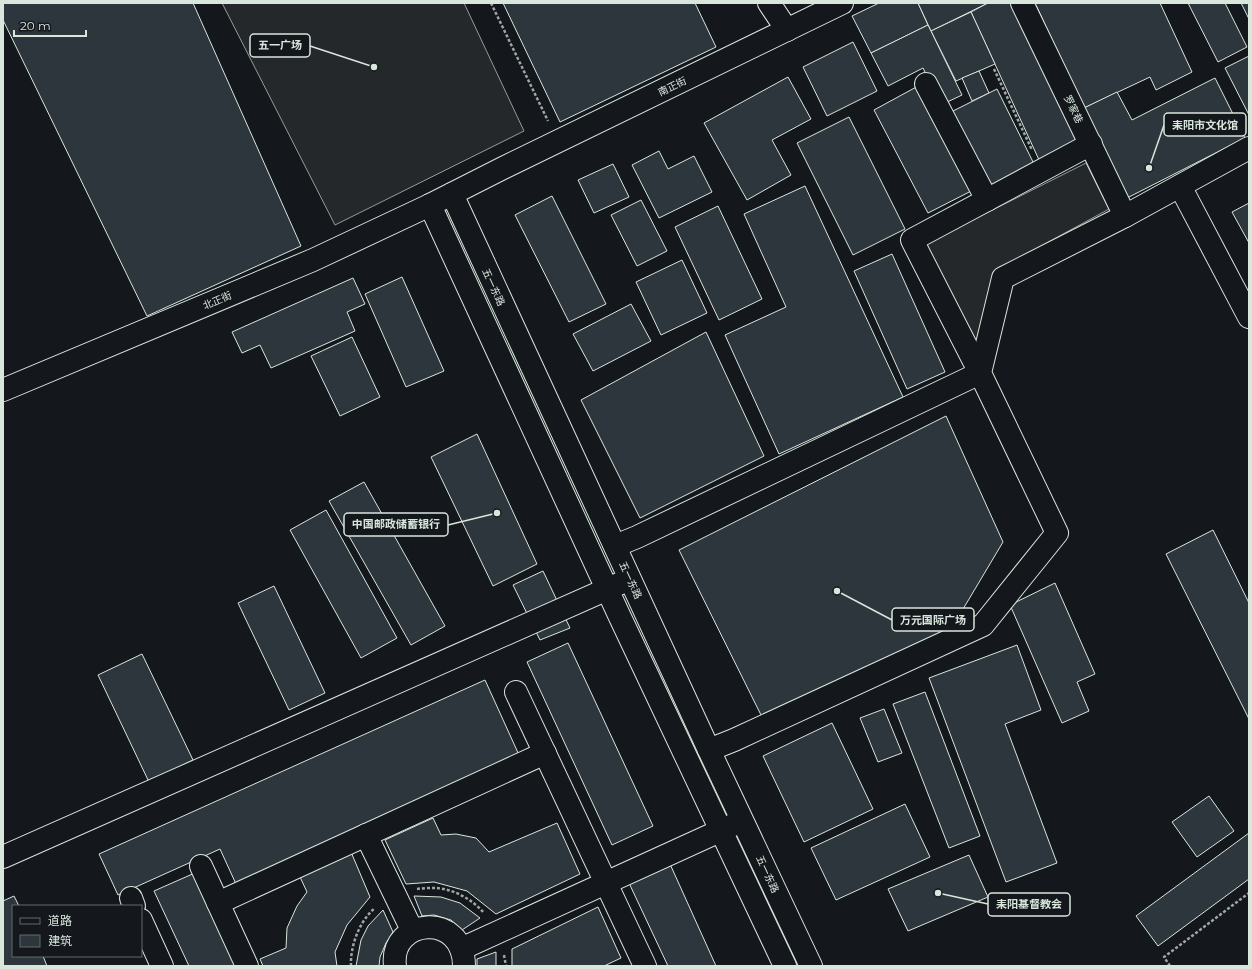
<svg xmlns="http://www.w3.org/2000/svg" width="1252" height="969" font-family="Montserrat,'Noto Sans SC',sans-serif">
<rect width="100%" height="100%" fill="#14181c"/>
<g fill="#24282b" stroke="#939e99">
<path d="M222,3H464L524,131L335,225Z"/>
<path d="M1086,163L1109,209L997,270L981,347H972L921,246Z"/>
</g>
<g fill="#2c363c" stroke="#d8e6dc">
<path d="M3,3H193L301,246L147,316L3,20Z"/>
<path d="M503,3H695L716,47L560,122Z"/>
<path d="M879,3H918L928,25L871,53L852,16Z"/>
<path d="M918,3H988L931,31Z"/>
<path d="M988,3H1018L1082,143L1040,162L971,12Z"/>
<path d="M1035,3H1160L1192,72L1156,90L1150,77L1084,108Z"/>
<path d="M1188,3H1225L1247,47L1218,62Z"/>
<path d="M1241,3H1249V19Z"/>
<path d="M971,12L995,64L956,81L931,31Z"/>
<path d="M928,25L962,95L941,105L923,68L888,86L871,53Z"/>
<path d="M853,42L877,91L827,116L803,67Z"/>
<path d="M1249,56V115L1225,68Z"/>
<path d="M979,71L989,93L972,101L962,78Z"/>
<path d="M788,77L811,119L772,140L791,175L747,200L704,123Z"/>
<path d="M1215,78L1245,138L1127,198L1084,108L1117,92L1132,120Z"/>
<path d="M920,85L977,188L928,213L874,110Z"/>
<path d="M997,89L1035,166L987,190L949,113Z"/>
<path d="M849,117L905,229L853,255L797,143Z"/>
<path d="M659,151L668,169L694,156L712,192L659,218L632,165Z"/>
<path d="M613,164L629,197L594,213L578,180Z"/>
<path d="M805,186L903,397L779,454L725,335L786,307L744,214Z"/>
<path d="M552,196L606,304L569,322L515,215Z"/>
<path d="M641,200L667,251L637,266L611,215Z"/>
<path d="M1249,203V243L1232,212Z"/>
<path d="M718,206L762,299L719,320L675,227Z"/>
<path d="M892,254L945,372L907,389L854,271Z"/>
<path d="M682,260L707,313L661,335L636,282Z"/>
<path d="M402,277L444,371L406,387L365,294Z"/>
<path d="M353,278L365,304L347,312L355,331L271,368L260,345L242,353L232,332Z"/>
<path d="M631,304L651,341L593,371L573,334Z"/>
<path d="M706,332L764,456L640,518L581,400Z"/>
<path d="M352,337L380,397L340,416L311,356Z"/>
<path d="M946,416L1003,542L950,631L763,719L679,550Z"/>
<path d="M477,434L537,564L493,586L431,457Z"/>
<path d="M364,482L445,626L411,645L329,501Z"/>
<path d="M326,510L397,638L361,658L290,530Z"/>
<path d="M1213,530L1249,603V719L1166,554Z"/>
<path d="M543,571L570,628L540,640L513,585Z"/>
<path d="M1055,583L1095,674L1077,682L1089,711L1062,723L1010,605Z"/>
<path d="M274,586L325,693L289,710L238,603Z"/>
<path d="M568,643L653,826L612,845L527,662Z"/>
<path d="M1017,645L1041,710L1005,724L1057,863L1006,882L929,678Z"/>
<path d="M142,654L193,760L149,782L98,675Z"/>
<path d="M485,680L519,755L236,884L220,849L118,895L99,854Z"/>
<path d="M925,692L980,836L949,848L893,704Z"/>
<path d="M884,709L902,753L878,762L860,718Z"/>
<path d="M832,723L873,809L804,842L763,756Z"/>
<path d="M1209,796L1234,831L1197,857L1172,822Z"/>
<path d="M905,804L930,857L836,900L811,848Z"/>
<path d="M433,818L441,835L456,834L476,838L489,852L557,823L580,874L496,914L467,891L434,882L406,884L385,840Z"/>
<path d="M1249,833V879L1158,946L1136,916Z"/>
<path d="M351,852L370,897L347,925L335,952L337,966H263L260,959L286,948L287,928L297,906L307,892L300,877Z"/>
<path d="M969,855L988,897L908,931L888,889Z"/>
<path d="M670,864L716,966H668L629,883Z"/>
<path d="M197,872L238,966H189L154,891Z"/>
<path d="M14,896L19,906H13V956H43L47,966H3V901Z"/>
<path d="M414,896L441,897L460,903L480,918L462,930L451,920L434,915L422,916Z"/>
<path d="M598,907L621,958L604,966H512V949Z"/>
<path d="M383,910L393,932L386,943L380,957L379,966H356L361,940L368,926Z"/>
<path d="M496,952V966H477V959Z"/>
</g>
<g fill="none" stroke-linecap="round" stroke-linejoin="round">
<defs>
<g id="minor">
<path d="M769,3L787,30"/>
<path d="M1022,3L1125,216"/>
<path d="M926,84L987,200"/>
<path d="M1180,186L1249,317"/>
<path d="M452,194L709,750L811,966"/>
<path d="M430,205L619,615L785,966"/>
<path d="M3,390L313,260L430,205L503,168L842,3"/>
<path d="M615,546L637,537L980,373L912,240L1091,144"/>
<path d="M516,692L645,966"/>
<path d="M709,750L734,740L983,625L1057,533L980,373L1003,278L1125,216L1249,148"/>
<path d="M366,835L412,930"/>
<path d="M3,857L621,583"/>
<path d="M201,866L247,966"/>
<path d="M131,898L134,906"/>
<path d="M218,903L545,753"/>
<path d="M141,920L162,966"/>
<path d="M461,949L735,824"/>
<path d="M395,966C389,918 464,911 464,966"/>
</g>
</defs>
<use href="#minor" stroke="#d8e6dc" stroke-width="24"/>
<g stroke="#9da8a2" stroke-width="2.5" stroke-dasharray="3 2" stroke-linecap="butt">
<path d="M491,3L548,121"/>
<path d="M994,69L1032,150"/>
<path d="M417,889C423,888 430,888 436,888C454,889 473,900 484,913"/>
<path d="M504,955L506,966"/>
<path d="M351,966C350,947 359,921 375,908"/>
<path d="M1170,966L1164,957L1249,893"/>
</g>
<use href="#minor" stroke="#14181c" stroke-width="22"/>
</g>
<g text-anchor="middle" stroke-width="3" stroke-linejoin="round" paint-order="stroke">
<g font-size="10" fill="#d8e6dc" stroke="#14181c">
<text transform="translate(672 86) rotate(-26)" y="4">南正街</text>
<text transform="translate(1074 109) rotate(64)" y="4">罗家巷</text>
<text transform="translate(494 287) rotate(65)" y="4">五一东路</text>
<text transform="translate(217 300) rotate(-23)" y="4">北正街</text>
<text transform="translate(631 580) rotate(65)" y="4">五一东路</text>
<text transform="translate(768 874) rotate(65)" y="4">五一东路</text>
</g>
</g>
<path fill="none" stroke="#d8e6dc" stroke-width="1.5" d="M374 67L310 46M1149 168L1164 125M497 513L448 525M837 591L892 620M938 893L988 904"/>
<g fill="#d8e6dc" stroke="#14181c" stroke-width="1.5">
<circle cx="374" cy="67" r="4"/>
<circle cx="1149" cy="168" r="4"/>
<circle cx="497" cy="513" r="4"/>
<circle cx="837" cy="591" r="4"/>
<circle cx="938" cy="893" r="4"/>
</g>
<g fill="#14181c" stroke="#d8e6dc" stroke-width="1.5">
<rect x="250" y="34" width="60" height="23" rx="4"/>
<rect x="1164" y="113" width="82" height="23" rx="4"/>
<rect x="344" y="513" width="104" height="23" rx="4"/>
<rect x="892" y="608" width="82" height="23" rx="4"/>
<rect x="988" y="893" width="82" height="23" rx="4"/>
</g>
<g font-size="11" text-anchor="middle" font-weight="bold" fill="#d8e6dc">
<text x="280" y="49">五一广场</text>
<text x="1205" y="129">耒阳市文化馆</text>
<text x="396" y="528">中国邮政储蓄银行</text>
<text x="933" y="624">万元国际广场</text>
<text x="1029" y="908">耒阳基督教会</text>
</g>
<rect width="1252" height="969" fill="none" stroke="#d8e6dc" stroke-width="8"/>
<rect x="12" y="905" width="130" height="52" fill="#14181c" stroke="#626a69"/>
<rect x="20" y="918" width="20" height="6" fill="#14181c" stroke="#626a69"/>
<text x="48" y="925" font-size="12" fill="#d8e6dc">道路</text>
<rect x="20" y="935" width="20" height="12" fill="#2c363c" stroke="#626a69"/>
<text x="48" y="945" font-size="12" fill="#d8e6dc">建筑</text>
<path d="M14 30v6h72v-6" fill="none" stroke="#d8e6dc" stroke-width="2"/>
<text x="20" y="30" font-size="12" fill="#d8e6dc" stroke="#14181c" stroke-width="3" paint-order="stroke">20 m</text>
</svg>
